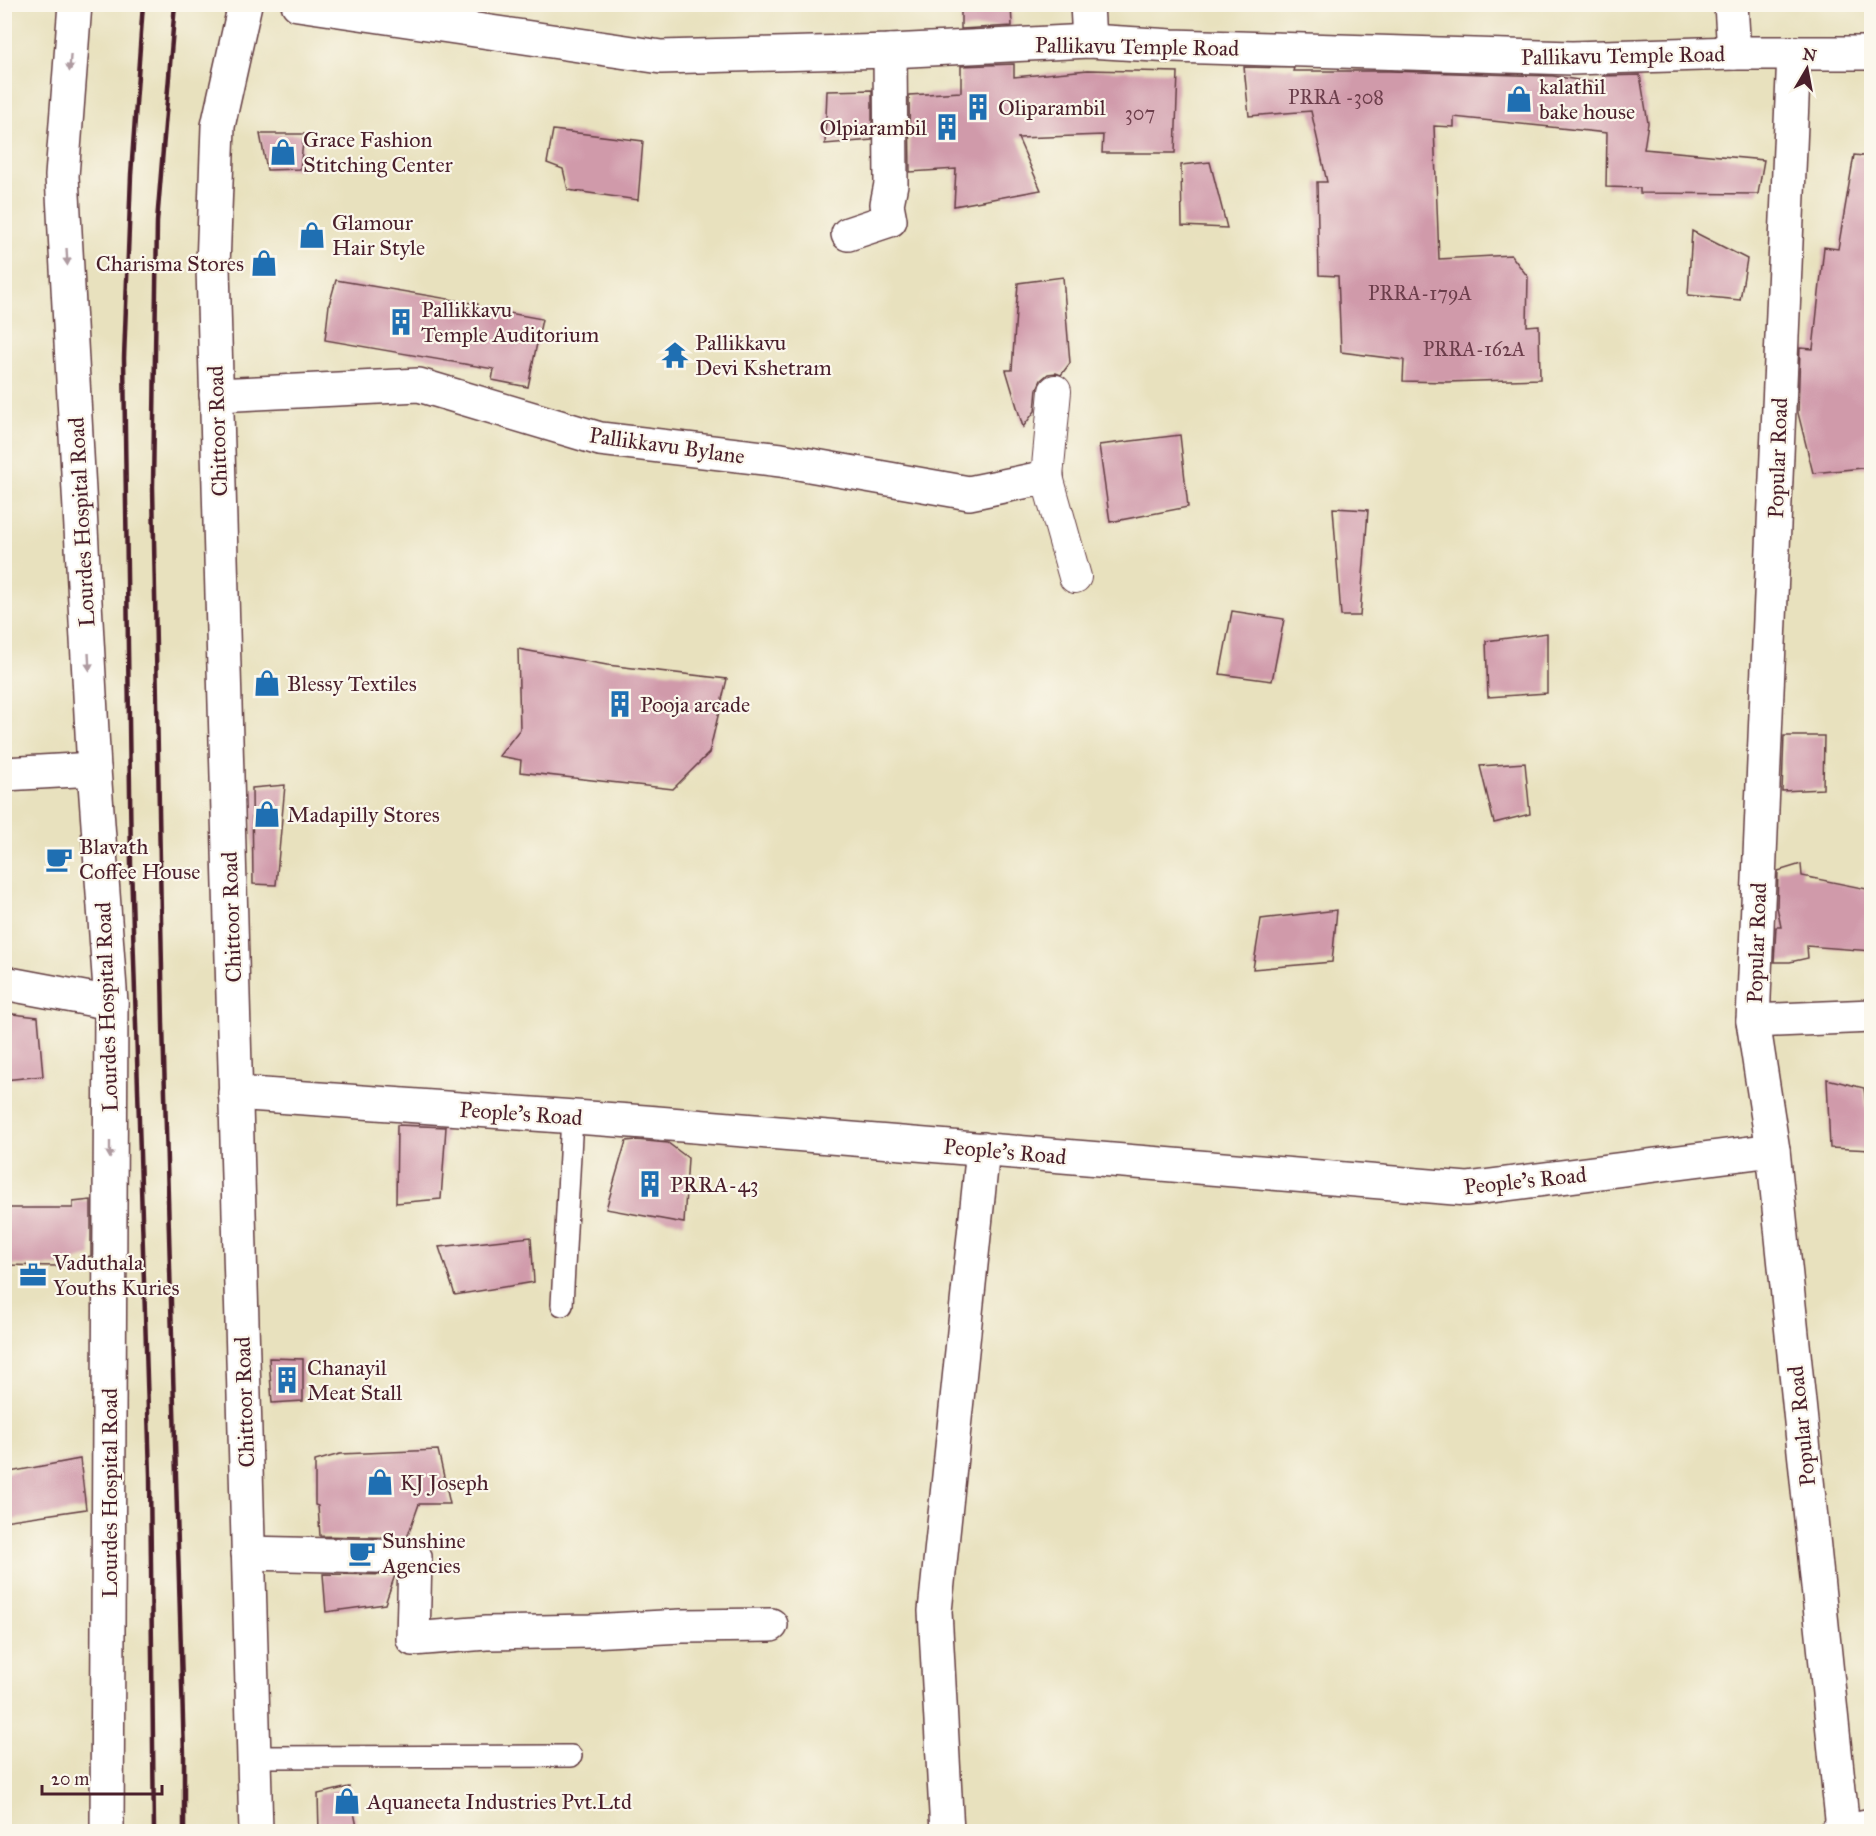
<svg xmlns="http://www.w3.org/2000/svg" width="1876" height="1836" font-family="'IM FELL Great Primer',serif">
<rect width="100%" height="100%" fill="#fbf7ec"/>
<filter id="ink" filterUnits="userSpaceOnUse"><feTurbulence type="fractalNoise" baseFrequency=".0167" numOctaves="2"/><feDisplacementMap in="SourceGraphic" scale="12" xChannelSelector="R" yChannelSelector="G"/><feConvolveMatrix kernelMatrix="1 2 1 2 8 2 1 2 1" color-interpolation-filters="sRGB"/></filter>
<filter id="wash" filterUnits="userSpaceOnUse"><feTurbulence type="fractalNoise" baseFrequency=".008" numOctaves="4" result="noise"/><feDisplacementMap in="SourceGraphic" scale="24" xChannelSelector="R" yChannelSelector="G"/><feGaussianBlur stdDeviation="1.35" result="paint"/><feColorMatrix in="noise" values="0 0 0 0 0 0 0 0 0 0 0 0 0 0 0 0 0 1.4 0 .05"/><feComposite in="paint" operator="in"/></filter>
<g filter="url(#wash)">
<rect width="100%" height="100%" fill="#e8e1be"/>
<g id="blocks">
<g fill="#d09aaa">
<path d="M961,4H1011L1012,26L961,29Z"/>
<path d="M1014,64V77L1088,70L1178,72L1175,153H1102L1103,135L1018,138L1041,190L954,206L956,169L910,172L909,95L961,92V66Z"/>
<path d="M1244,67L1294,68L1293,71H1389L1553,76L1603,84V76L1640,75L1648,123L1644,149L1764,160L1758,194L1640,193V188L1606,187L1607,133L1454,117V127L1434,126L1439,259L1511,255L1528,277L1527,326L1539,325L1540,379L1447,382L1403,381L1404,360L1341,352L1338,276L1319,275L1317,182H1327L1311,111L1249,116Z"/>
<path d="M872,90V140L825,144L827,91Z"/>
<path d="M553,130L643,141L638,200L568,190L563,169L547,163Z"/>
<path d="M260,134H304L300,169L267,170Z"/>
<path d="M1854,155L1872,157V467L1813,473L1798,413L1800,348L1813,349L1824,247L1838,249Z"/>
<path d="M1210,162L1227,228L1182,226L1181,165Z"/>
<path d="M1692,231L1747,259L1740,300L1688,295Z"/>
<path d="M1063,277L1070,363L1061,375L1056,373L1048,374L1041,380L1037,389L1035,411L1023,427L1006,370H1012L1018,283Z"/>
<path d="M336,280L478,304L477,307L542,319L528,387L492,380L494,369L325,340L329,305Z"/>
<path d="M1180,435L1188,507L1110,522L1099,445Z"/>
<path d="M1333,508L1368,510L1360,616H1341Z"/>
<path d="M1232,611L1284,619L1272,681L1220,674Z"/>
<path d="M1547,633V693L1488,697L1486,641Z"/>
<path d="M518,649L607,665L727,679L709,753L673,789L520,772L521,760L499,756L520,729Z"/>
<path d="M1784,736H1824L1823,789L1782,791Z"/>
<path d="M1525,763L1530,814L1494,823L1480,766Z"/>
<path d="M285,785L276,885L253,884L252,788Z"/>
<path d="M1801,864L1802,876L1872,890V951L1807,946L1808,958L1790,962H1774L1776,927H1781L1777,907L1778,871Z"/>
<path d="M1337,910L1332,962L1253,969L1261,919Z"/>
<path d="M4,1013L38,1017L43,1076L4,1080Z"/>
<path d="M1827,1079L1864,1088L1872,1150L1830,1148Z"/>
<path d="M397,1125L446,1127L441,1199L396,1203Z"/>
<path d="M636,1140L668,1143L688,1158L684,1223L606,1209L626,1141Z"/>
<path d="M91,1200V1256L57,1266L4,1265V1208H73V1202Z"/>
<path d="M531,1237L534,1282L455,1295L439,1247Z"/>
<path d="M269,1358L303,1359V1401L272,1403Z"/>
<path d="M438,1450L450,1504H419L407,1538L320,1536L318,1506L315,1505V1461L340,1454Z"/>
<path d="M80,1459L86,1509L4,1521V1473Z"/>
<path d="M323,1574L395,1575L385,1604L326,1612Z"/>
<path d="M349,1787L358,1832H319L318,1794Z"/>
</g>
</g>
</g>
<g filter="url(#ink)">
<use href="#blocks" fill-opacity="0" stroke="#623c41" stroke-width="1.5"/>
<g fill="none" stroke-linecap="round" stroke-linejoin="round">
<defs>
<g id="service">
<path d="M562,1305L572,1117"/>
<path d="M254,1757L571,1756"/>
</g>
<path id="pedestrian" d="M1055,391L1047,477L1075,577"/>
<g id="minor">
<path d="M298,4L661,57L890,51L1089,41L1172,46L1572,58L1734,53H1872"/>
<path d="M1087,4L1089,41"/>
<path d="M1731,4L1734,53"/>
<path d="M1794,53L1753,1021L1773,1150L1843,1829"/>
<path d="M848,234L890,220L887,204L891,184L890,51"/>
<path d="M216,395L419,385L600,439L781,460L969,493L1047,477"/>
<path d="M4,774L94,769"/>
<path d="M4,983L111,1003"/>
<path d="M1753,1021L1872,1016"/>
<path d="M235,1093L645,1122L1467,1189L1773,1150"/>
<path d="M248,1553L415,1557L413,1639L486,1633L590,1631L682,1626L771,1625"/>
<path d="M947,1832L935,1611L983,1149"/>
<path d="M1837,1832L1872,1825"/>
</g>
<path id="tertiary" d="M75,4L62,176L94,769L111,1003L107,1832"/>
<path id="secondary" d="M245,4L218,126L213,267L256,1832"/>
</defs>
<use href="#service" stroke="#623c41" stroke-width="24"/>
<use href="#pedestrian" stroke="#623c41" stroke-width="34"/>
<use href="#minor" stroke="#623c41" stroke-width="36"/>
<use href="#tertiary" stroke="#623c41" stroke-width="36"/>
<use href="#secondary" stroke="#623c41" stroke-width="36"/>
<use href="#service" stroke="#fff" stroke-width="21"/>
<use href="#pedestrian" stroke="#fff" stroke-width="32"/>
<use href="#minor" stroke="#fff" stroke-width="33"/>
<use href="#tertiary" stroke="#fff" stroke-width="33"/>
<use href="#secondary" stroke="#fff" stroke-width="33"/>
<g stroke="#4a1f2b" stroke-width="4.5">
<path d="M143,4L131,175L124,358L131,864L150,1475L154,1832"/>
<path d="M175,4L157,222L153,487L163,1024L184,1755V1832"/>
</g>
</g>
<defs><path id="oneway-solid" d="M-6-.8H1V-3.2L6.5 0L1 3.2V.8H-6Z" transform="scale(1.5)"/></defs>
<g fill="#ae9aa0">
<use href="#oneway-solid" transform="translate(70 63) rotate(94)"/>
<use href="#oneway-solid" transform="translate(67 257) rotate(87)"/>
<use href="#oneway-solid" transform="translate(89 662) rotate(87)"/>
<use href="#oneway-solid" transform="translate(110 1150) rotate(90)"/>
</g>
</g>
<defs>
<symbol id="shop-bare" viewBox="-9 -9 18 18"><path d="M-5-2.5h2.3a2.7 3.5 0 0 1 5.4 0H5L5.5 6h-11ZM-1.5-2.5h3a1.5 2.3 0 0 0-3 0Z" fill="#1f6fb2" stroke="#fbf7ec" stroke-width="2.5" paint-order="stroke"/></symbol>
<symbol id="building-bare" viewBox="-9 -9 18 18"><path d="M-4-6H4V6H1V3H-1V6H-4ZM-2.5-4.3h1.7v1.8h-1.7ZM.8-4.3h1.7v1.8H.8ZM-2.5-1h1.7V.8h-1.7ZM.8-1h1.7V.8H.8Z" fill="#1f6fb2" stroke="#fbf7ec" stroke-width="2.5" paint-order="stroke"/></symbol>
<symbol id="temple-bare" viewBox="-9 -9 18 18"><path d="M0-6L5-2H3V0L6.5 2.5H4V6H1.5V3h-3V6H-4V2.5H-6.5L-3 0V-2H-5Z" fill="#1f6fb2" stroke="#fbf7ec" stroke-width="2.5" paint-order="stroke"/></symbol>
<symbol id="cafe-bare" viewBox="-9 -9 18 18"><path d="M-5.5-4.5H6V0H3Q3 3.5 0 3.5H-2.5Q-5.5 3.5-5.5 0ZM3-3.2v2h1.7v-2ZM-6 4.5H4V6H-6Z" fill="#1f6fb2" stroke="#fbf7ec" stroke-width="2.5" paint-order="stroke"/></symbol>
<symbol id="office-bare" viewBox="-9 -9 18 18"><path d="M-6-3h4V-5.5h4V-3h4V5H-6ZM-1-4.5V-3h2v-1.5ZM-6 0V1H6V0Z" fill="#1f6fb2" stroke="#fbf7ec" stroke-width="2.5" paint-order="stroke"/></symbol>
</defs>
<g fill-rule="evenodd">
<use href="#shop-bare" x="1500" y="80" width="38" height="38"/>
<use href="#building-bare" x="959" y="88" width="38" height="38"/>
<use href="#building-bare" x="928" y="108" width="38" height="38"/>
<use href="#shop-bare" x="264" y="133" width="38" height="38"/>
<use href="#shop-bare" x="293" y="216" width="38" height="38"/>
<use href="#shop-bare" x="245" y="244" width="38" height="38"/>
<use href="#building-bare" x="382" y="303" width="38" height="38"/>
<use href="#temple-bare" x="656" y="336" width="38" height="38"/>
<use href="#shop-bare" x="248" y="664" width="38" height="38"/>
<use href="#building-bare" x="601" y="685" width="38" height="38"/>
<use href="#shop-bare" x="248" y="795" width="38" height="38"/>
<use href="#cafe-bare" x="40" y="840" width="38" height="38"/>
<use href="#building-bare" x="631" y="1165" width="38" height="38"/>
<use href="#office-bare" x="14" y="1256" width="38" height="38"/>
<use href="#building-bare" x="268" y="1361" width="38" height="38"/>
<use href="#shop-bare" x="361" y="1463" width="38" height="38"/>
<use href="#cafe-bare" x="343" y="1534" width="38" height="38"/>
<use href="#shop-bare" x="328" y="1782" width="38" height="38"/>
</g>
<g text-anchor="middle" stroke-width="4.5" stroke-linejoin="round" paint-order="stroke">
<g font-size="20" fill="#6c3e4b">
<text x="1336" y="104">PRRA -308</text>
<text x="1140" y="120">307</text>
<text x="1420" y="300">PRRA-179A</text>
<text x="1474" y="356">PRRA-162A</text>
</g>
<g font-size="22" fill="#4a1f2b" stroke="#fbf7ec">
<text transform="translate(1137 46) rotate(1)" y="8">Pallikavu Temple Road</text>
<text transform="translate(1623 55) rotate(-1)" y="8">Pallikavu Temple Road</text>
<text transform="translate(217 431) rotate(-92)" y="8">Chittoor Road</text>
<text transform="translate(667 445) rotate(8)" y="8">Pallikkavu Bylane</text>
<text transform="translate(1777 458) rotate(-88)" y="8">Popular Road</text>
<text transform="translate(81 522) rotate(-93)" y="8">Lourdes Hospital Road</text>
<text transform="translate(231 917) rotate(-92)" y="8">Chittoor Road</text>
<text transform="translate(1756 943) rotate(-88)" y="8">Popular Road</text>
<text transform="translate(106 1007) rotate(-92)" y="8">Lourdes Hospital Road</text>
<text transform="translate(521 1113) rotate(4)" y="8">People's Road</text>
<text transform="translate(1005 1151) rotate(5)" y="8">People's Road</text>
<text transform="translate(1525 1180) rotate(-6)" y="8">People's Road</text>
<text transform="translate(244 1402) rotate(-92)" y="8">Chittoor Road</text>
<text transform="translate(1801 1426) rotate(-96)" y="8">Popular Road</text>
<text transform="translate(109 1493) rotate(-90)" y="8">Lourdes Hospital Road</text>
</g>
<g font-size="22" fill="#4a1f2b" stroke="#fbf7ec" text-anchor="start">
<text x="1539" y="94">kalathil<tspan x="1539" dy="25">bake house</tspan></text>
<text x="998" y="115">Oliparambil</text>
<text x="927" y="135" text-anchor="end">Olpiarambil</text>
<text x="303" y="147">Grace Fashion<tspan x="303" dy="25">Stitching Center</tspan></text>
<text x="332" y="230">Glamour<tspan x="332" dy="25">Hair Style</tspan></text>
<text x="244" y="271" text-anchor="end">Charisma Stores</text>
<text x="421" y="317">Pallikkavu<tspan x="421" dy="25">Temple Auditorium</tspan></text>
<text x="695" y="350">Pallikkavu<tspan x="695" dy="25">Devi Kshetram</tspan></text>
<text x="287" y="691">Blessy Textiles</text>
<text x="640" y="712">Pooja arcade</text>
<text x="287" y="822">Madapilly Stores</text>
<text x="79" y="854">Blavath<tspan x="79" dy="25">Coffee House</tspan></text>
<text x="670" y="1192">PRRA-43</text>
<text x="53" y="1270">Vaduthala<tspan x="53" dy="25">Youths Kuries</tspan></text>
<text x="307" y="1375">Chanayil<tspan x="307" dy="25">Meat Stall</tspan></text>
<text x="400" y="1490">KJ Joseph</text>
<text x="382" y="1548">Sunshine<tspan x="382" dy="25">Agencies</tspan></text>
<text x="367" y="1809">Aquaneeta Industries Pvt.Ltd</text>
</g>
</g>
<rect width="1876" height="1836" fill="none" stroke="#fbf7ec" stroke-width="24"/>
<g transform="translate(1807 69) rotate(10)" stroke="#fbf7ec" stroke-width="4.5" paint-order="stroke">
<path d="M0-4.5L10 22L0 15L-10 22Z" fill="#4a1f2b"/>
<text y="-9" font-size="16" font-weight="bold" text-anchor="middle" fill="#4a1f2b">N</text>
</g>
<path d="M42 1785v9h120v-9" fill="none" stroke="#4a1f2b" stroke-width="3"/>
<text x="51" y="1785" font-size="18" fill="#4a1f2b" stroke="#fbf7ec" stroke-width="4.5" paint-order="stroke">20 m</text>
</svg>
